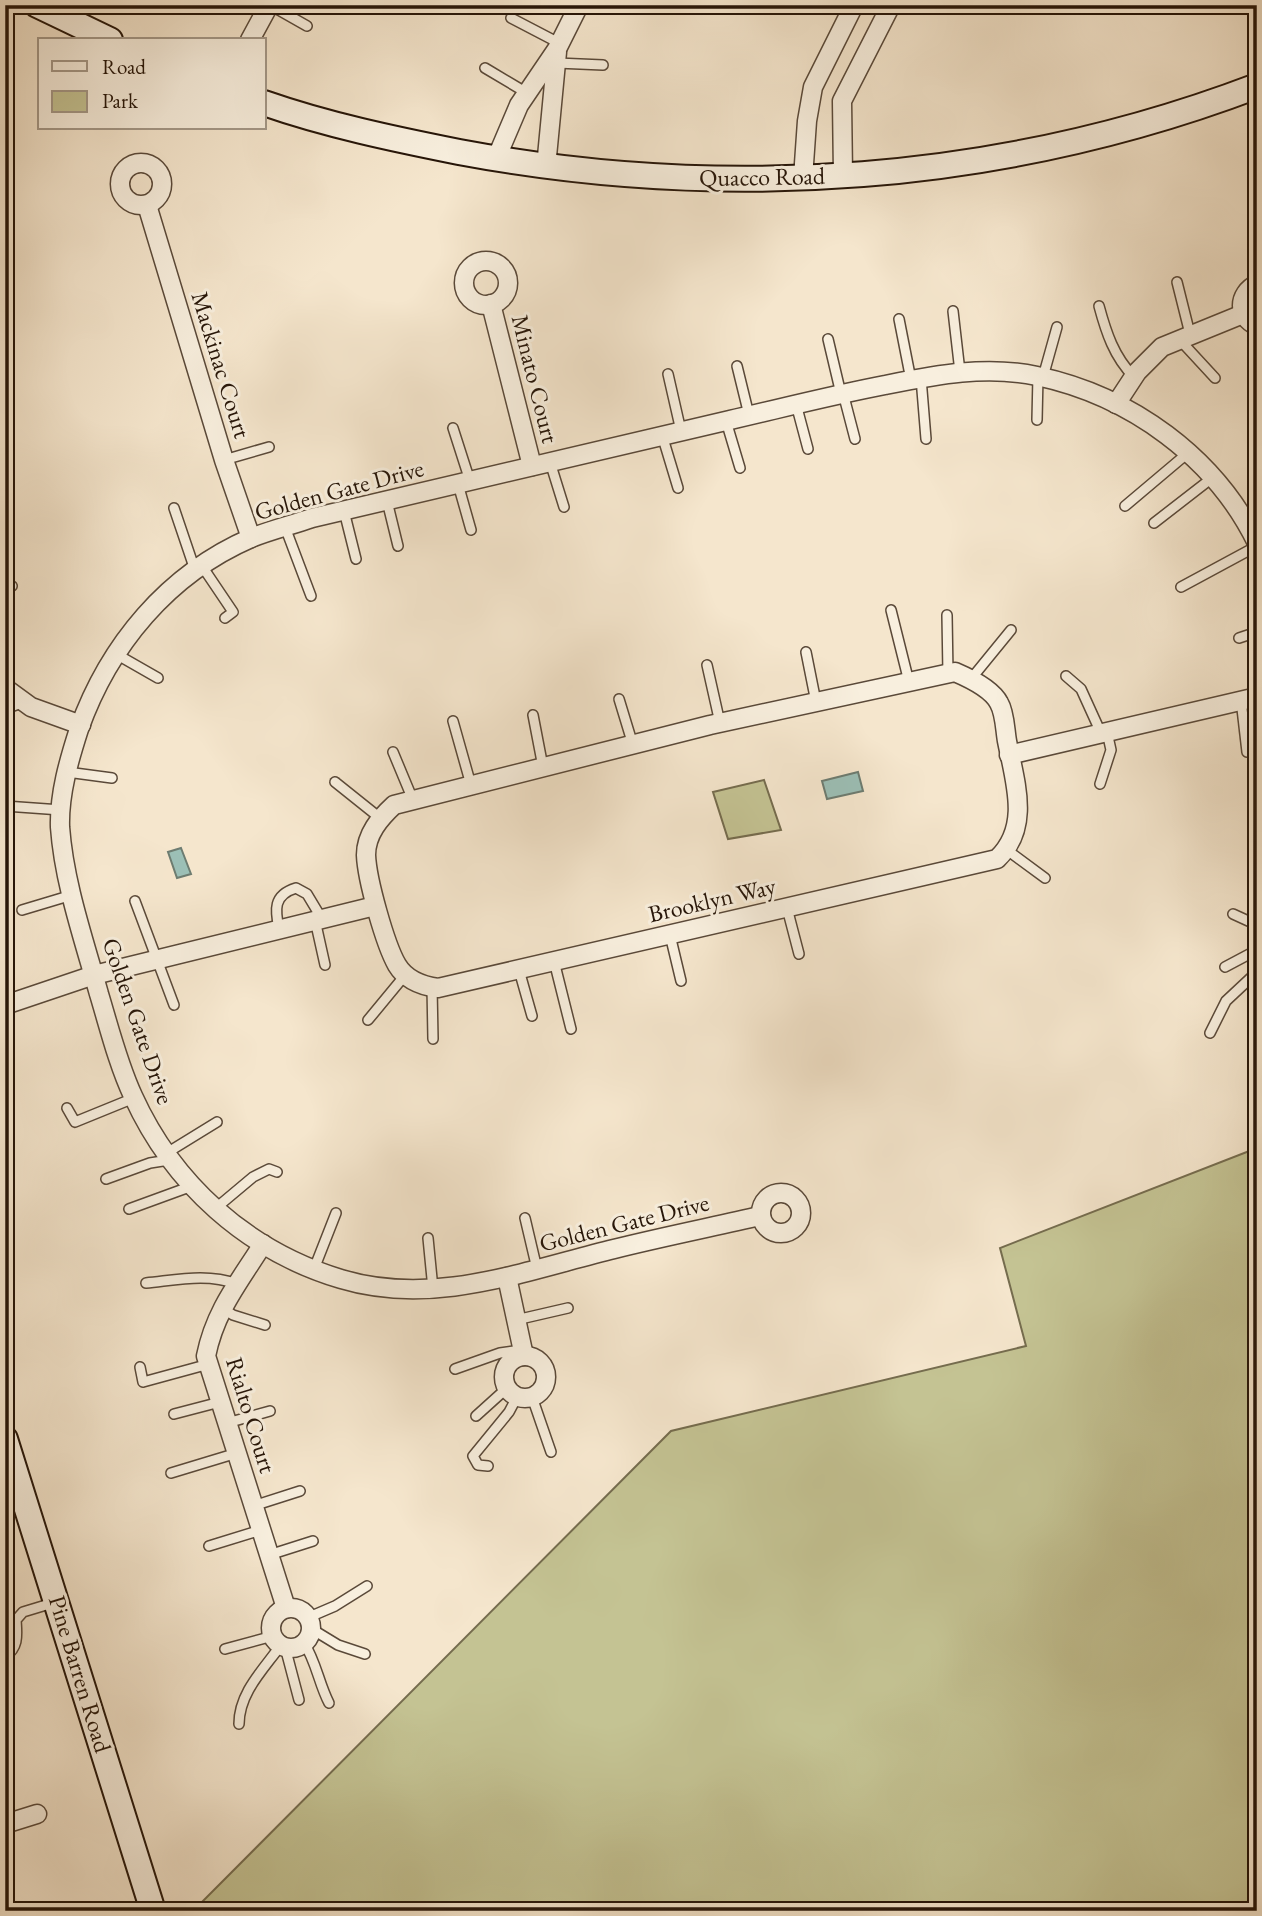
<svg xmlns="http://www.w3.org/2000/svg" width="1262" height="1916" font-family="'EB Garamond',serif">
<rect width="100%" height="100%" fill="#f5e6cd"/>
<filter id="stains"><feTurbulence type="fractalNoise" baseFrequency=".00286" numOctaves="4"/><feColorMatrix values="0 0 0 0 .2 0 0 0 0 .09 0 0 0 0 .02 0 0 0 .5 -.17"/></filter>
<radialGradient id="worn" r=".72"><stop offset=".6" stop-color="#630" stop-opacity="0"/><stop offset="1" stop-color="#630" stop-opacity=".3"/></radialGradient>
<g fill="#c4c393" stroke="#756c4e" stroke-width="2">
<path d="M764,780L781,830L728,839L713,792Z"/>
<path d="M1257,1148V1911H193L671,1431L1026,1346L1000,1248Z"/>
</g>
<g fill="#9cc0b7" stroke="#6d7c71" stroke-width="2">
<path d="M858,772L863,791L827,799L822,781Z"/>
<path d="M181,848L191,874L177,878L168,852Z"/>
</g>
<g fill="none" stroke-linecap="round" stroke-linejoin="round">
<defs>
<g id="lane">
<path d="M270,5L307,26"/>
<path d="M511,18L559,43"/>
<path d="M557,63L603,65"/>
<path d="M485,68L527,93"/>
<path d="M1177,282L1190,334"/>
<path d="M1099,306C1106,332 1114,357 1134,377"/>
<path d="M953,311L960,372"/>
<path d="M899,319L911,380"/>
<path d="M828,339L841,394"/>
<path d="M1179,339L1215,378"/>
<path d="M737,366L749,415"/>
<path d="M668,374L681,431"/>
<path d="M1043,377L1057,327"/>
<path d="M921,378L926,439"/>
<path d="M843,393L855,439"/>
<path d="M796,404L808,449"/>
<path d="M1037,420L1038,376"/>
<path d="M726,421L740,468"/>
<path d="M453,428L470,481"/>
<path d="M662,435L678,488"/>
<path d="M224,460L269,447"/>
<path d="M550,462L564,507"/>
<path d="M458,484L471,530"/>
<path d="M387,501L398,546"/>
<path d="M1125,506L1189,452"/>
<path d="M174,508L195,570"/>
<path d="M344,511L356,559"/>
<path d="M1154,523L1212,478"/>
<path d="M285,527L311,596"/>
<path d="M202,566L233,612L225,618"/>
<path d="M1181,587L1257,546"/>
<path d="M5,588L12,586"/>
<path d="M891,610L909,682"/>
<path d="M947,615L948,674"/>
<path d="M1239,638L1257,632"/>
<path d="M806,652L816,702"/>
<path d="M116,654L158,678"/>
<path d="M707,665L720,723"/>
<path d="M1066,676L1081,689L1101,733"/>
<path d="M971,679L1011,630"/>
<path d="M619,699L633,745"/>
<path d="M1241,700L1247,752"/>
<path d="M5,709L24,702"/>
<path d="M533,715L543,767"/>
<path d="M453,721L471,785"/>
<path d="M393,752L413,800"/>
<path d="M67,772L112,778"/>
<path d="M335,782L380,818"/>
<path d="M1100,784L1111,750L1107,732"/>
<path d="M5,806L61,810"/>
<path d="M1007,850L1045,878"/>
<path d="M135,901L174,1005"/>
<path d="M787,908L799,954"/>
<path d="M22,910L72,895"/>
<path d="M1233,914L1257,925"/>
<path d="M315,920L325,965"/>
<path d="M279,929C275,910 273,895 296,888L307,894L322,919"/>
<path d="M670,935L681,981"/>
<path d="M554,961L571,1029"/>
<path d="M1225,967L1257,950"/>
<path d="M519,970L532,1016"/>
<path d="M432,987L433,1039"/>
<path d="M368,1020L406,974"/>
<path d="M1210,1033L1226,1001L1257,972"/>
<path d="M67,1108L75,1122L134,1098"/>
<path d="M165,1154L217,1122"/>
<path d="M106,1179L150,1163L169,1160"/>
<path d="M216,1208L253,1177L269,1169L277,1172"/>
<path d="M129,1209L192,1186"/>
<path d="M525,1218L537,1269"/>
<path d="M428,1238L433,1289"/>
<path d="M314,1269L336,1213"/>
<path d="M146,1283C177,1280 207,1273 237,1284"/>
<path d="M222,1308L233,1315L265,1325"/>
<path d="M516,1320L568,1308"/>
<path d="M140,1367L143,1382L209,1364"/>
<path d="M455,1369L500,1353L522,1350"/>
<path d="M532,1397L551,1452"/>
<path d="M174,1414L220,1402"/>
<path d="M476,1416L507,1388"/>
<path d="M227,1423L270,1411"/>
<path d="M488,1466L478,1465L473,1456L509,1412L517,1397"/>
<path d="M171,1473L237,1453"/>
<path d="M253,1506L300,1491"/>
<path d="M209,1546L261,1530"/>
<path d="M269,1555L313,1541"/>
<path d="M307,1618L335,1606L367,1586"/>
<path d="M310,1628L338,1645L365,1654"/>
<path d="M304,1643C316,1661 319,1684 329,1703"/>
<path d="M285,1647L299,1700"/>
<path d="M225,1649L273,1636"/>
<path d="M5,1657C19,1647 17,1635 16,1620L23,1612L56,1602"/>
<path d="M239,1724C239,1693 263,1670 281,1645"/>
</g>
<g id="street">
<path d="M250,40L269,5"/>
<path d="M496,159L519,105L557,49L579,5"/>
<circle cx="141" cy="184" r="21"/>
<path d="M546,167L557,52"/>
<path d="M843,175L842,101L891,5"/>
<path d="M803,178L807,121L813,87L854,5"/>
<path d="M147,205L224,460L251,538"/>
<circle cx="486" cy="283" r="22"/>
<path d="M1257,284C1237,294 1237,317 1257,326"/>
<path d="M491,304L532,466"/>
<path d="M1116,404L1137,372L1162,347L1243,314"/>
<path d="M955,672C969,678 992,689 999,703C1005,713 1005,730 1007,741C1015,782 1031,827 997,859L438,988C423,986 406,980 397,965C385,944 367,880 366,855C366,834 380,818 394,805L710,725Z"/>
<path d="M5,688L31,707L81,725"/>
<path d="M1009,755L1257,697"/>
<path d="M5,1005L94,975L375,906"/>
<circle cx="781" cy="1213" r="20"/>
<path d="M760,1216C712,1227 662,1237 614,1249C524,1271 433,1307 341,1279C247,1251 173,1184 133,1096C118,1064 109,1027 99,994C84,940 64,883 60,827C59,794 69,760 79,729C109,645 168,574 251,538C271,530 292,525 312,518C452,486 591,453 730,420C782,408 833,395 885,385C936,375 986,365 1037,376C1131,396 1215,457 1257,543"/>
<path d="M263,1244C239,1282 215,1311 206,1356L286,1608"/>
<path d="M507,1277L524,1356"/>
<circle cx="525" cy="1377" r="21"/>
<circle cx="291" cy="1628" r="20"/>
<path d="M5,1824L37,1814"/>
</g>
<g id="secondary">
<path d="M37,5L110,40"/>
<path d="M264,103C327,125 394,139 459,152C727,202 1002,183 1257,86"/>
<path d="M5,1439L153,1911"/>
</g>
</defs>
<use href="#lane" stroke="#5a4939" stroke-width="12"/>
<use href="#street" stroke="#5a4939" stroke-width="21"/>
<use href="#secondary" stroke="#261508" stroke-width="28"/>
<use href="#lane" stroke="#f8efde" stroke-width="9"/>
<use href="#street" stroke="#f8efde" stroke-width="18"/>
<use href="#secondary" stroke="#f8efde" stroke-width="24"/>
</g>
<g text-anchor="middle" stroke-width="6" stroke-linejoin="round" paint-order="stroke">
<g font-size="24" fill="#261508" stroke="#f8efde">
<text transform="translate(762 177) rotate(-1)" y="8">Quacco Road</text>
<text transform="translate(221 365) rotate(73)" y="8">Mackinac Court</text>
<text transform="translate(535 379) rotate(76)" y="8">Minato Court</text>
<text transform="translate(339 490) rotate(-15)" y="8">Golden Gate Drive</text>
<text transform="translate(712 900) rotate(-13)" y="8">Brooklyn Way</text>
<text transform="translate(138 1021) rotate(71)" y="8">Golden Gate Drive</text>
<text transform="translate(624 1223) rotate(-14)" y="8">Golden Gate Drive</text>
<text transform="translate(251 1415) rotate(73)" y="8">Rialto Court</text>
<text transform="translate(80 1674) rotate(73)" y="8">Pine Barren Road</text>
</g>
</g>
<rect width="1262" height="1916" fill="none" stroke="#f5e6cd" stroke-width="28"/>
<rect x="7" y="7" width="1248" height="1902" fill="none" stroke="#261508" stroke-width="3.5"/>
<rect x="14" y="14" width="1234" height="1888" fill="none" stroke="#261508" stroke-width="2"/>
<rect x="38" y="38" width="228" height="91" fill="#f8efde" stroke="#a49888" stroke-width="2"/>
<rect x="52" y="61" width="35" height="10" fill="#f8efde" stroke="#a49888" stroke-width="2"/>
<text x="102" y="74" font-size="21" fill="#261508">Road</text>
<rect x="52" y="91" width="35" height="21" fill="#c4c393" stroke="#a49888" stroke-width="2"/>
<text x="102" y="108" font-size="21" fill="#261508">Park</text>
<rect width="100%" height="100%" filter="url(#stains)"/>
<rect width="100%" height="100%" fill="url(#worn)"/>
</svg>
